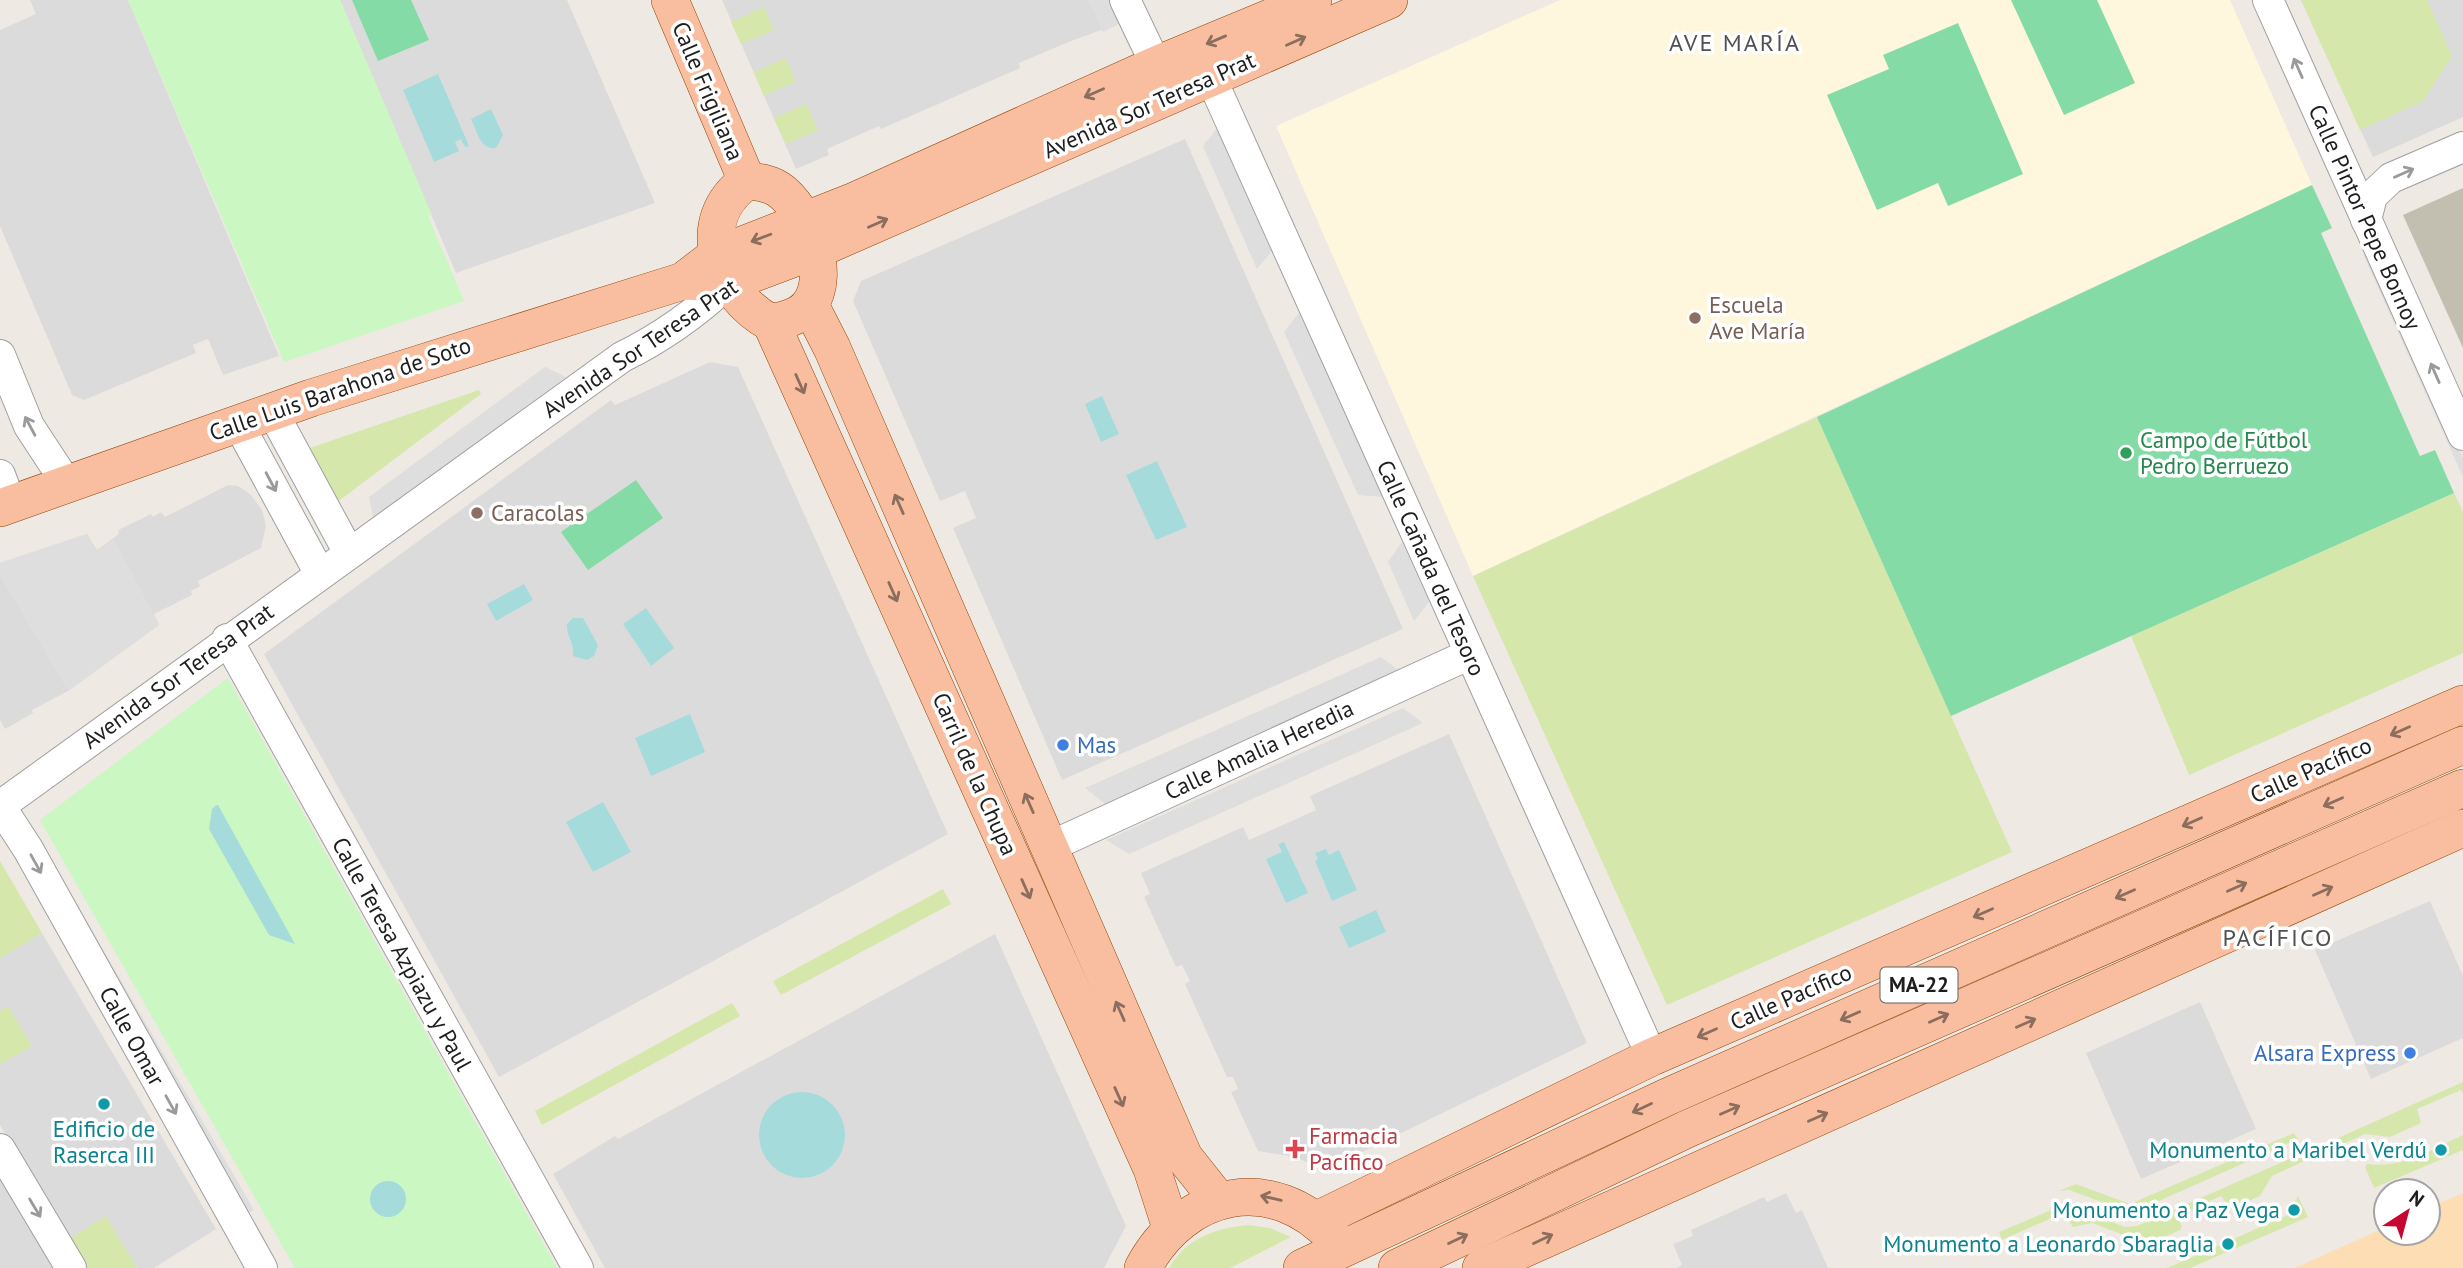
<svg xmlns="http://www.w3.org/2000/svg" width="2463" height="1268" font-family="'PT Sans',sans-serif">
<rect width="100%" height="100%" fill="#efe9e4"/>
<g fill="#dcdbdb">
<path d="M30,0H128L279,356L223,375L208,339L193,345L196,353L84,400L72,395L0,226V30L36,14Z"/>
<path d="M340,0H567L655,203L456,273Z"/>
<path d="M722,0H1110L1121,23L1071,41L1019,63L1020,68L881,129L879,126L827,149L829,155L796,169Z"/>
<path d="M2301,0H2463V117L2373,157Z"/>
<path d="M1185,139L1403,629L1062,780L953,528L976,518L965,491L940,501L853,301L861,281Z"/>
<path d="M710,362L738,367L948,834L499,1077L264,654L611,400L615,405Z"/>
<path d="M228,485L238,486L250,494L262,510L266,526L261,548L198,581L200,586L191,591L192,595L154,614L159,625L68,691L32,710L33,713L5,729L0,720V563L87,534L97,550L119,534L118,530L151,514L153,517L161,512L165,517Z"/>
<path d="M1449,734L1587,1043L1327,1169L1290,1156L1258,1151L1231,1092L1238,1089L1233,1077H1227L1185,984L1190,981L1182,965L1176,967L1144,897L1150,894L1141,873L1243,827L1249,840L1285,824L1316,810L1310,796Z"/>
<path d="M2430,901L2463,976V1038L2371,1079L2315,950Z"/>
<path d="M42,933L216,1229L154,1268H137L106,1217L69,1239L0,1125V1064L32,1046L8,1006L0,1011V958Z"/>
<path d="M995,934L1126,1226L1104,1268H605L553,1174L615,1136L618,1139Z"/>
<path d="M2200,1002L2256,1129L2141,1179L2086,1053Z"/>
<path d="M0,1176L55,1268H0Z"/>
<path d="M1786,1193L1796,1213L1802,1210L1828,1268H1676L1682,1265L1673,1244L1693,1236L1691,1230L1764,1197L1767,1202Z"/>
</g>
<path fill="#fef7de" d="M1560,0H2230L2312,185L1473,576L1276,126Z"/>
<path fill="#c3bfb0" d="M2463,188V348L2403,215Z"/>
<g fill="#d6e7ac">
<path d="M2301,0H2427L2452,56L2423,101L2360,130Z"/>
<path d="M764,7L774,30L741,44L731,22Z"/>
<path d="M786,58L796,81L764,96L754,72Z"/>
<path d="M806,104L818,130L786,144L774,118Z"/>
<path d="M479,390L481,394L336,503L307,449Z"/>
<path d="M1817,417L2012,852L1667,1005L1473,576Z"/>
<path d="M2454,493L2463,512V653L2189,775L2131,636Z"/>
<path d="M0,861L42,933L0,958Z"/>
<path d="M943,889L951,904L781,995L773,981Z"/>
<path d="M732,1003L740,1016L542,1125L535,1111Z"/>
<path d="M8,1006L32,1046L0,1064V1011Z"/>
<path d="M2463,1082V1094L2461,1090L2417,1109L2421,1123L2390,1137L2365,1134L2332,1149L2329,1142Z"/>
<path d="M2294,1133L2298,1139L2132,1213L2069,1190L2059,1191L2076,1184L2130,1204Z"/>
<path d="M2463,1135V1150L2374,1188L2365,1167L2367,1164C2402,1169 2432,1149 2463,1135Z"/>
<path d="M2303,1153L2306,1160L2272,1176L2260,1196L2231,1209L2221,1196L2177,1216L2182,1227L2180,1230L2151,1243L2142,1242L2092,1223L2073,1227L2063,1213L2002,1240L1999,1232L2065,1204L2125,1227L2137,1226Z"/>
<path d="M2298,1196L2308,1217L2190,1268H2167L2288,1215Z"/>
<path d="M106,1216L137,1268H85L69,1239Z"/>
<path d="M1248,1225L1270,1228L1291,1237L1230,1268H1169C1186,1238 1216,1228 1248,1225Z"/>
</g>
<path fill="#fcddb4" d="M2463,1193V1268H2295L2386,1227V1233H2428V1208Z"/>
<g fill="#caf7c2">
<path d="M128,0H340L432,215L428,216L464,301L284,362Z"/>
<path d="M228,678L557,1268H295L40,820Z"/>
</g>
<g fill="#85dba6">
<path d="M352,0H411L429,40L378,61Z"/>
<path d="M2011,0H2097L2135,83L2064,115Z"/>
<path d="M1958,23L2023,174L1948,206L1938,183L1877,210L1827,95L1889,69L1883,55Z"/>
<path d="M2312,185L2332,228L2321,233L2420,456L2435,450L2454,493L1951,716L1817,417Z"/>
<path d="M636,480L663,518L588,570L561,532Z"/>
</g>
<g fill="#dedede">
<path d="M1088,0H1110L1121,23L1103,32Z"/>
<path d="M1218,127L1272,251L1257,269L1203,146Z"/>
<path d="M2370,252L2463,458V477L2363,254Z"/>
<path d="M1299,313L1383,497L1358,495L1284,332Z"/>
<path d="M545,367L566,377L373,518L369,497Z"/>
<path d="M87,534L97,551L114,538L159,625L68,691L0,576V563Z"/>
<path d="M1402,542L1429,602L1414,621L1388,562Z"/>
<path d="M1381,657L1401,672L1105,804L1085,788Z"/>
<path d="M1403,708L1423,723L1129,854L1106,840Z"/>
<path d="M47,853L254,1210L246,1214Z"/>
</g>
<g fill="#a6dbdb">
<path d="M438,74L469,146L465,147L461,139L455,142L459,151L434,162L403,90Z"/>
<path d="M491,109L503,135L496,148C480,150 477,131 471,119Z"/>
<path d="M1102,396L1119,434L1101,442L1085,404Z"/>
<path d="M1157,461L1187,527L1156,540L1126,475Z"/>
<path d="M524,584L533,600L496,621L487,604Z"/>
<path d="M646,608L674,648L651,666L623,624Z"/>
<path d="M573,618H583L598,645L594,656L587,660L573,656C575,643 566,636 567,624Z"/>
<path d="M690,714L705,752L651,776L635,738Z"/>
<path d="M603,802L631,852L593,872L566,822Z"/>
<path d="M217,805H218L295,944L269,935L209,829L212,809Z"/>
<path d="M1284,842L1308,893L1286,903L1266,859L1282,852L1278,844Z"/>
<path d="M1326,849L1329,855L1339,850L1357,890L1332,901L1315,861L1318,859L1315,853Z"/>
<path d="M1376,910L1386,932L1349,948L1339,927Z"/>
<circle cx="802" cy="1135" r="43"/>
<circle cx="388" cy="1199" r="18"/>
</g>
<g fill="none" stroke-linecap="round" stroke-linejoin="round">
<defs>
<g id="minor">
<path d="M1125,0L1156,65"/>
<path d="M2268,0L2463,435"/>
<path d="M1211,78L1652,1057"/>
<path d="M2366,220L2372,196L2391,178L2463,147"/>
<path d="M0,355L29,426L67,484"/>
<path d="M272,411L349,553"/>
<path d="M238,423L320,574"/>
<path d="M0,475L11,504"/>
<path d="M227,639L578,1268"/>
<path d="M0,806L622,357C663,337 695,314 728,283"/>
<path d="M0,806L28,849L262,1268"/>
<path d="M1049,847L1470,654"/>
<path d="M0,1149L71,1268"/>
</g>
<g id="major">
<path d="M670,0L747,181"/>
<path d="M747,181C759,182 768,183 778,189C807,208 833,275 809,305C800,317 784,320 771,323C718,295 691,220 747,181Z"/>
<path d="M683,281L728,283L816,250L1389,0"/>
<path d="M810,305L832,348L1184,1157L1219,1201"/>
<path d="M771,323L1152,1169L1171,1228"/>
<path d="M0,508L311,398L683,281L717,255L852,202L1156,65L1313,0"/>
<path d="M1317,1220L1652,1057L2463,704"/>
<path d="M1143,1268C1185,1190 1272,1171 1334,1238"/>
<path d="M1302,1268L1667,1097L2463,745"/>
<path d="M1397,1268L1687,1129L2463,788"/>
<path d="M1481,1268L2463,828"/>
</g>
</defs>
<use href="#minor" stroke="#9f9f9f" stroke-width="32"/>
<use href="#major" stroke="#934405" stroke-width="38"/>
<use href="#minor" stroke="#fff" stroke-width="30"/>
<use href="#major" stroke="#f9be9f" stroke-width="37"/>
</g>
<defs><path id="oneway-shaft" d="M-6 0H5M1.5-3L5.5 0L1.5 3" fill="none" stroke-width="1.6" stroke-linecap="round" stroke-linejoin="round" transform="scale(1.75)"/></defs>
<g stroke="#8c6e5e">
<use href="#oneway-shaft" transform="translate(1216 40) rotate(157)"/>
<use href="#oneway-shaft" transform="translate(1296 41) rotate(-24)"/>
<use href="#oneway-shaft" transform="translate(1094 93) rotate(156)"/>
<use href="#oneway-shaft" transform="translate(878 223) rotate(-24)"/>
<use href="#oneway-shaft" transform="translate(761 238) rotate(159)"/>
<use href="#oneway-shaft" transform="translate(800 384) rotate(66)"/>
<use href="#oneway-shaft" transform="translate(899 504) rotate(-114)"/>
<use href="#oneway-shaft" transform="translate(893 592) rotate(66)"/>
<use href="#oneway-shaft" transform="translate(2400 731) rotate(156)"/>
<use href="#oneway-shaft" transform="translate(2333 802) rotate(156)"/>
<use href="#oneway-shaft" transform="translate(1029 803) rotate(-114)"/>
<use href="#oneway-shaft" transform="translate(2192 822) rotate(156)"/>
<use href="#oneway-shaft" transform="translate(2237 887) rotate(-24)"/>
<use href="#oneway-shaft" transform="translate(1026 889) rotate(66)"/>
<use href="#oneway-shaft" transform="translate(2323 891) rotate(-24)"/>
<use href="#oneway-shaft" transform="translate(2125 894) rotate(156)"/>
<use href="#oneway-shaft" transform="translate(1983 913) rotate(156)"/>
<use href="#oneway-shaft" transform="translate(1120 1011) rotate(-114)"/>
<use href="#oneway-shaft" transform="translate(1850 1016) rotate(156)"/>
<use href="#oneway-shaft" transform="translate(1939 1018) rotate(-24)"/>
<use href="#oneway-shaft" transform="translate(2026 1023) rotate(-24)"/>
<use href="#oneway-shaft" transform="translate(1707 1033) rotate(156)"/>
<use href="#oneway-shaft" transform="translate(1119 1097) rotate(66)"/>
<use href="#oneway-shaft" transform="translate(1642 1108) rotate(155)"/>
<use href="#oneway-shaft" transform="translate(1730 1110) rotate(-24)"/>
<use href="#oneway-shaft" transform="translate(1818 1117) rotate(-24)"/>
<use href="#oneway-shaft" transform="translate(1271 1198) rotate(-167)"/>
<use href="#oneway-shaft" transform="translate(1458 1239) rotate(-26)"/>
<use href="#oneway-shaft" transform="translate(1543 1239) rotate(-25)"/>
</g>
<g stroke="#9a9a9a">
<use href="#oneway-shaft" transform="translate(2298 68) rotate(-114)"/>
<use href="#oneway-shaft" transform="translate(2404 173) rotate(-24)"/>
<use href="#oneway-shaft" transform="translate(2435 373) rotate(-114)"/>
<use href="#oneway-shaft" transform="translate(30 426) rotate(-118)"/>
<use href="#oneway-shaft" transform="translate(271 482) rotate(62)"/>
<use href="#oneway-shaft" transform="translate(36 864) rotate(61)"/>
<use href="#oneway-shaft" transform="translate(171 1105) rotate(61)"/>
<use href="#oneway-shaft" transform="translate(35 1208) rotate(59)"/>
</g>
<g fill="#8d6e63" stroke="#fff" stroke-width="2.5">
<circle cx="1695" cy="318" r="7"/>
<circle cx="477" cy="513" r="7"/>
</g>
<circle fill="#2e9e5b" stroke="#fff" stroke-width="2.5" cx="2126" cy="453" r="7"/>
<g fill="#3f7fe0" stroke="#fff" stroke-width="2.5">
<circle cx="1063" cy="745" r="7"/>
<circle cx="2410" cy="1053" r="7"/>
</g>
<g fill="#0f9aa8" stroke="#fff" stroke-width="2.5">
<circle cx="104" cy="1104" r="7"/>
<circle cx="2441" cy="1150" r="7"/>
<circle cx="2294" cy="1210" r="7"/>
<circle cx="2228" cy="1244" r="7"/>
</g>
<path fill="#e0444e" stroke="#fff" stroke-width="2.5" d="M1291.5 1138.5h7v7h7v7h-7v7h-7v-7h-7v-7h7z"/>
<g text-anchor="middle" stroke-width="7" stroke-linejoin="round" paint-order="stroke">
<rect fill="#fff" stroke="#626262" stroke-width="2" x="1880.5" y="967.5" width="77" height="35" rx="5"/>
<g font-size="21" font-weight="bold" fill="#1e1e1e">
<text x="1919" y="992">MA-22</text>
</g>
<g font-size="23" fill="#1e1e1e" stroke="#fff">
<text transform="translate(708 91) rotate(67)" y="8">Calle Frigiliana</text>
<text transform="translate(1149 105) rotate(-24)" y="8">Avenida Sor Teresa Prat</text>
<text transform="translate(2365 217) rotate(66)" y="8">Calle Pintor Pepe Bornoy</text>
<text transform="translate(640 348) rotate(-34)" y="8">Avenida Sor Teresa Prat</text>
<text transform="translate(340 389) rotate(-19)" y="8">Calle Luis Barahona de Soto</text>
<text transform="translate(1431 568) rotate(66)" y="8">Calle Cañada del Tesoro</text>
<text transform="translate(178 676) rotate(-36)" y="8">Avenida Sor Teresa Prat</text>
<text transform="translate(1259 750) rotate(-25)" y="8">Calle Amalia Heredia</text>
<text transform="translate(2311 770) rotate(-24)" y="8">Calle Pacífico</text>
<text transform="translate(975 774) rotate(66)" y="8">Carril de la Chupa</text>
<text transform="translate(402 954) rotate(61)" y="8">Calle Teresa Azpiazu y Paul</text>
<text transform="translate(1791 997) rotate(-24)" y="8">Calle Pacífico</text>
<text transform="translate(132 1036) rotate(61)" y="8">Calle Omar</text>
</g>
<g font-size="23" fill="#785e54" stroke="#fff" text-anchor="start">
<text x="1709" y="313">Escuela<tspan x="1709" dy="26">Ave María</tspan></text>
<text x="491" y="521">Caracolas</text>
</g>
<g font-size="23" fill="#27864d" stroke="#fff" text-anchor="start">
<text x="2140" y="448">Campo de Fútbol<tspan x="2140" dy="26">Pedro Berruezo</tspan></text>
</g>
<g font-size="23" fill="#366cbe" stroke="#fff" text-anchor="start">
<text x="1077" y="753">Mas</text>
<text x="2396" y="1061" text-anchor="end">Alsara Express</text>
</g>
<g font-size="23" fill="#0d838f" stroke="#fff" text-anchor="end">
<text x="104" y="1137" text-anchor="middle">Edificio de<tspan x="104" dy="26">Raserca III</tspan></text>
<text x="2427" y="1158">Monumento a Maribel Verdú</text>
<text x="2280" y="1218">Monumento a Paz Vega</text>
<text x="2214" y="1252">Monumento a Leonardo Sbaraglia</text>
</g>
<g font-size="23" fill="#be3a42" stroke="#fff" text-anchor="start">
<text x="1309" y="1144">Farmacia<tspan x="1309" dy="26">Pacífico</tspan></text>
</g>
<g font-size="24" letter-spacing="2" fill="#515151" stroke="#fff">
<text x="1735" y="51">AVE MARÍA</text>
<text x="2278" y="946">PACÍFICO</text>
</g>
</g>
<g transform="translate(2407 1212) rotate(36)"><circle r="33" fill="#ffffff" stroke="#a5a5a5" stroke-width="2"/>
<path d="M0-5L12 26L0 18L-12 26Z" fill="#c50732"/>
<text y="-10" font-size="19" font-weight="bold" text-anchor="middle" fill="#1e1e1e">N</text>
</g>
</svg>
